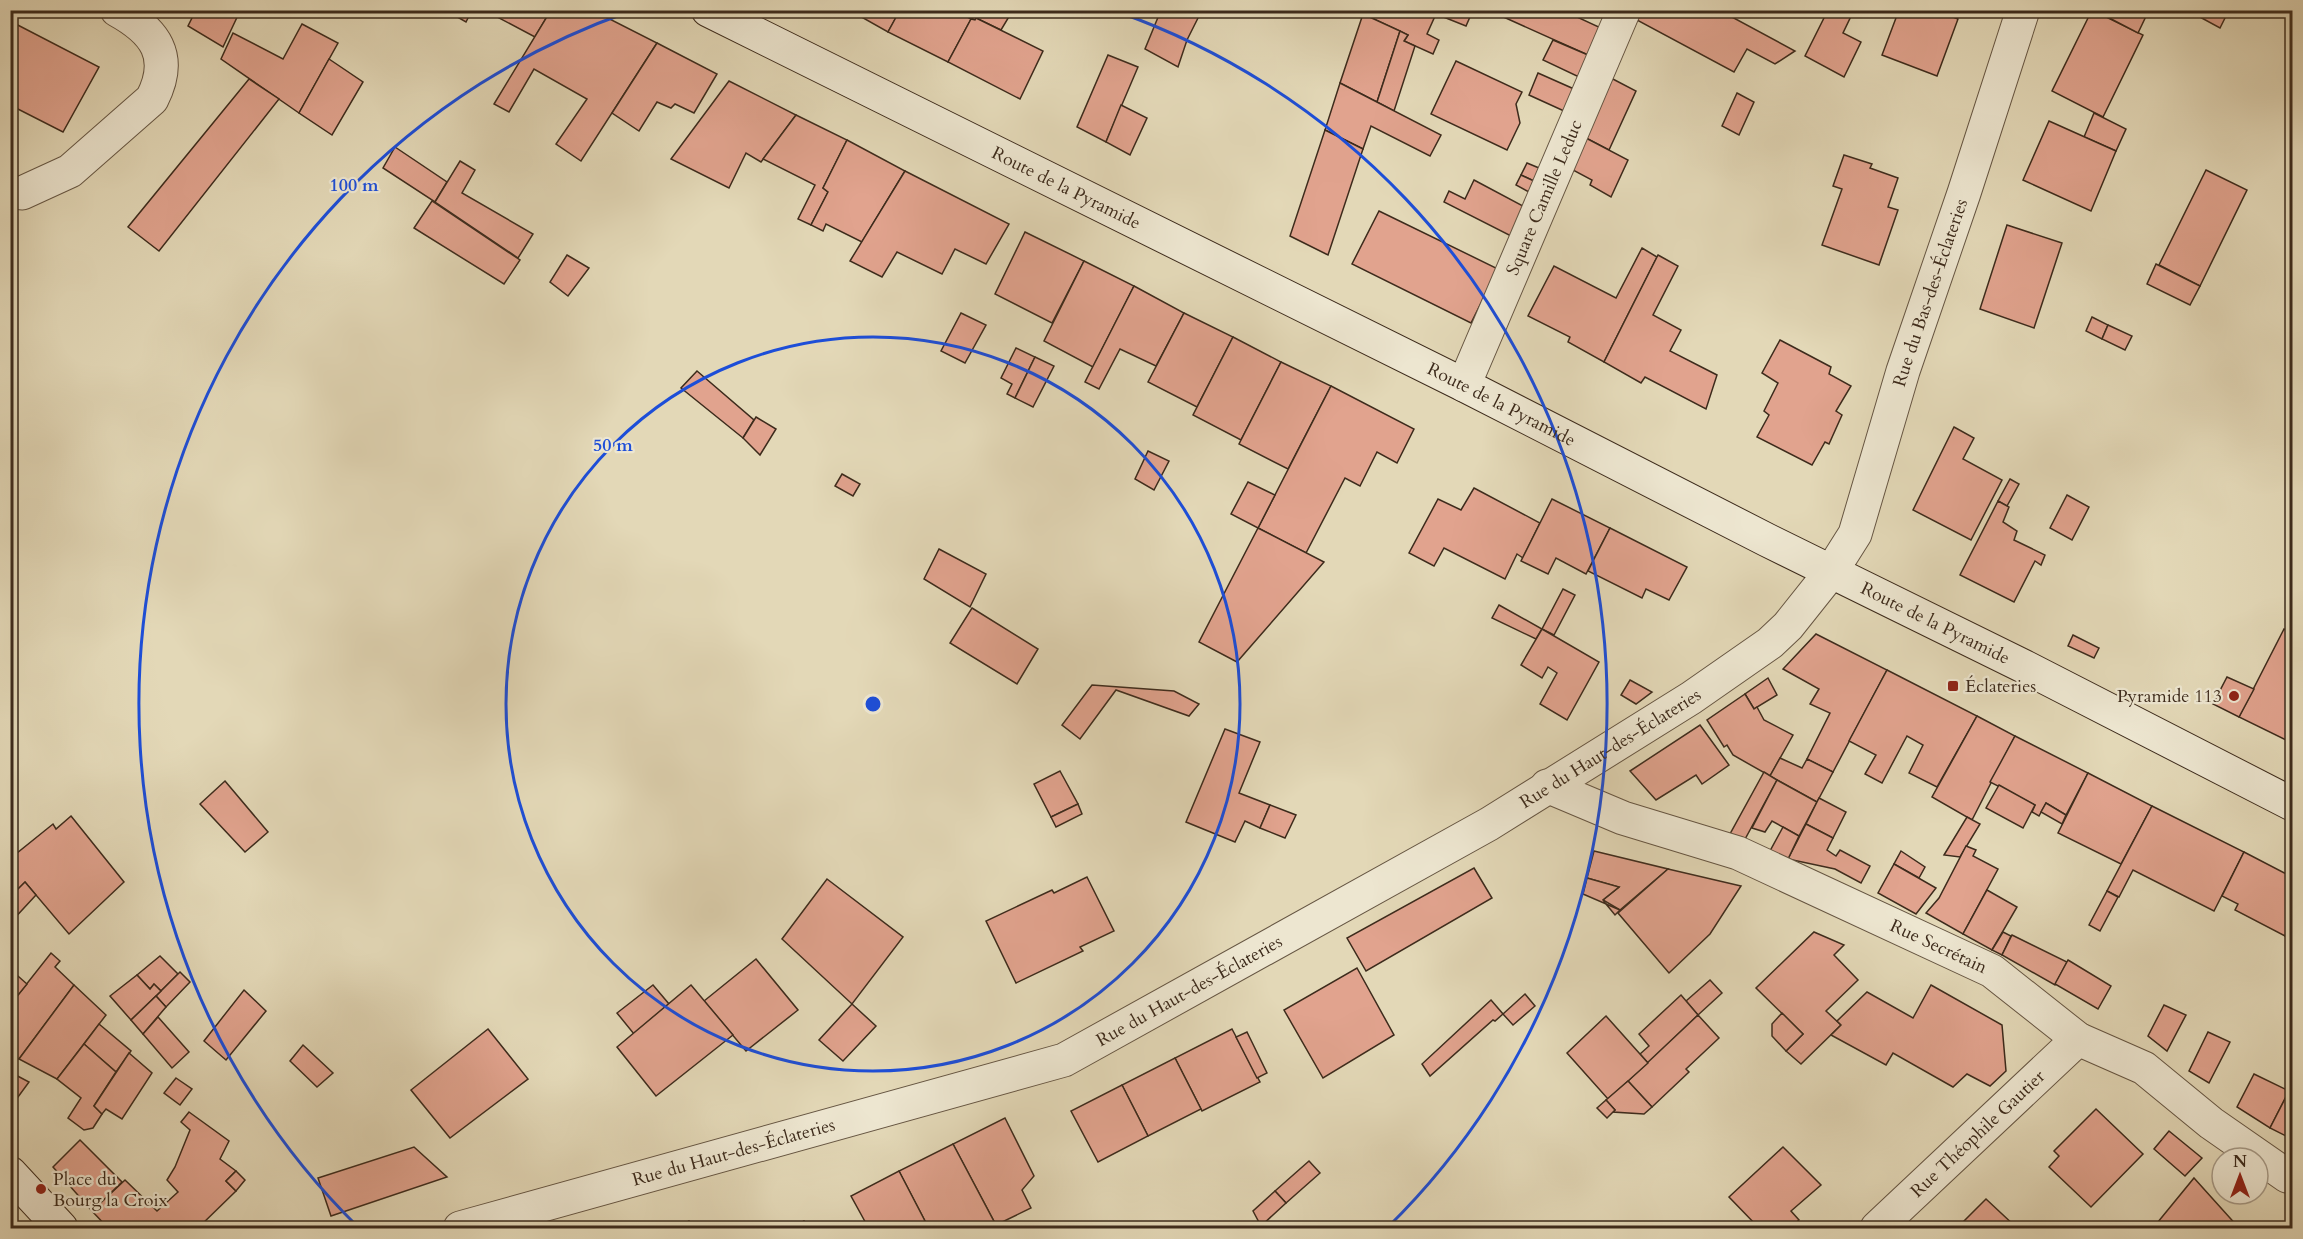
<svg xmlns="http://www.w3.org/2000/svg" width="2303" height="1239" font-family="Cardo,serif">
<rect width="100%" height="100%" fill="#e3d8b7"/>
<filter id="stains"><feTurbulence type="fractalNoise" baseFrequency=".00333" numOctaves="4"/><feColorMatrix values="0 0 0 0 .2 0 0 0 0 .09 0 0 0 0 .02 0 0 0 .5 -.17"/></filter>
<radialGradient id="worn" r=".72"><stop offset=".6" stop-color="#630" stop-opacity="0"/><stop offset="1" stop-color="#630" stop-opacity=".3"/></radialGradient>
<g fill="#e1a38e" stroke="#3d2b1c" stroke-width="1.5">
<path d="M196,10L240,11L223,47L188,26Z"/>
<path d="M445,10H472L466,22Z"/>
<path d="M484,10H551L535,37Z"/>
<path d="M551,10H592L657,43L581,161L556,144L587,99L534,69L509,112L494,104Z"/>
<path d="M849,10H900L888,32Z"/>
<path d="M900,10H955L971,19L948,62L888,32Z"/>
<path d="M955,10H980L975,20Z"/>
<path d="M980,10H1013L1001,30L976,18Z"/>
<path d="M1161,10H1202L1187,40L1178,67L1145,49Z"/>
<path d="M1364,10H1473L1466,26L1436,14L1427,34L1439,40L1433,54L1404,41L1408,35L1363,14Z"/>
<path d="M1488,10H1562L1601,28L1588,55Z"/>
<path d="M1639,10H1719L1795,51L1775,64L1747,49L1734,72L1635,19Z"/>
<path d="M1828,10H1854L1843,33L1861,42L1844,77L1805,56Z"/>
<path d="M1899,10H1935L1958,19L1937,76L1882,55Z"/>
<path d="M2092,10L2143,35L2103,117L2052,91Z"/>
<path d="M2094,10H2149L2138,33Z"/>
<path d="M2187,10H2229L2220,28Z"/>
<path d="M1363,14L1400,31L1377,102L1340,83Z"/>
<path d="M976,18L1043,51L1020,99L948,62L971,19L975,20Z"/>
<path d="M10,21L99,67L63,132L10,105Z"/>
<path d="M302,24L338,43L299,113L221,59L233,33L283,59Z"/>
<path d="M1400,31L1408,35L1404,41L1415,46L1394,111L1377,102Z"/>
<path d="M1553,40L1588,55L1579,77L1543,60Z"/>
<path d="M657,43L717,74L694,113L675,104L671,108L657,102L639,131L612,113Z"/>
<path d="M1108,55L1138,67L1106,142L1077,127Z"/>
<path d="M329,59L363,82L332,135L299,113Z"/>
<path d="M1456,61L1522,92L1516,104L1520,123L1507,150L1431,114Z"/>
<path d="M1538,73L1574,89L1564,111L1529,95Z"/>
<path d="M1609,77L1636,91L1609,150L1584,137Z"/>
<path d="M249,79L279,99L159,251L128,227Z"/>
<path d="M729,81L796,115L761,162L746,153L729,188L671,159Z"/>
<path d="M1340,83L1441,135L1430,156L1371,126L1363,149L1325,130Z"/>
<path d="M1737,93L1754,102L1739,135L1722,126Z"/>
<path d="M1121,105L1147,118L1130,155L1106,142Z"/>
<path d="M2094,113L2126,129L2116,151L2084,137Z"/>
<path d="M796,115L847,140L823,188L828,192L811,225L798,219L815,185L763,159Z"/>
<path d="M2049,121L2116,151L2091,211L2023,180Z"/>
<path d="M1325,130L1363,149L1328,255L1290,236Z"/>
<path d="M1584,137L1628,160L1611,197L1590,185L1592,180L1571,169Z"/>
<path d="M847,140L905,171L862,242L826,224L823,231L811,225L828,192L823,188Z"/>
<path d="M395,147L447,182L435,202L383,168Z"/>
<path d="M1844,155L1872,164L1870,168L1898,178L1888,207L1898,210L1879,265L1822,245L1842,189L1833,186Z"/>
<path d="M460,161L475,170L462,193L533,234L518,258L435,202Z"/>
<path d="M1527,163L1539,168L1534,181L1521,175Z"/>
<path d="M2206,170L2247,190L2200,286L2159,265Z"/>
<path d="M905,171L1009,224L986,264L955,249L942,274L897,252L882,277L850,261Z"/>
<path d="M1521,175L1534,181L1529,192L1516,185Z"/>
<path d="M1474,180L1523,206L1511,236L1444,202L1449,191L1465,199Z"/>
<path d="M432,201L520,260L504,284L414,228Z"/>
<path d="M1379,211L1498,269L1471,323L1352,264Z"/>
<path d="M2007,225L2062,243L2034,328L1980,309Z"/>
<path d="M1025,232L1084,261L1052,323L995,294Z"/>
<path d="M1642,248L1657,257L1604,362L1568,342L1570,337L1528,316L1554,266L1616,298Z"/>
<path d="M567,255L589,268L568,296L550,282Z"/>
<path d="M1658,255L1678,266L1653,315L1681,330L1670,351L1717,375L1706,409L1645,377L1641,383L1604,362Z"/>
<path d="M1084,261L1134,286L1093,367L1044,341Z"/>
<path d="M2156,264L2200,286L2190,305L2147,284Z"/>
<path d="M1134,286L1184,313L1156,366L1120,349L1099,389L1085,382Z"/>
<path d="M961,313L986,325L965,363L941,351Z"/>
<path d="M1184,313L1233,337L1197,407L1148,382Z"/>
<path d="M2092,317L2108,325L2102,339L2086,331Z"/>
<path d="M2108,325L2132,336L2125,350L2102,339Z"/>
<path d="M1233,337L1281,362L1241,440L1193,415Z"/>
<path d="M1780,340L1831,367L1829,374L1851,386L1836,411L1842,415L1829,444L1825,442L1812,465L1757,437L1769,415L1764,411L1778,383L1762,373Z"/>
<path d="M1016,348L1035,357L1015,398L1007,394L1012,384L1001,378Z"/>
<path d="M1035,357L1054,366L1033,407L1015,398Z"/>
<path d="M1281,362L1331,386L1288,469L1239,444Z"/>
<path d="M697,371L754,420L743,438L681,388Z"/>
<path d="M1331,386L1414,429L1397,463L1377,452L1360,486L1345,478L1306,553L1258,528Z"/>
<path d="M756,417L776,429L760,455L743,438Z"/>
<path d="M1954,427L1974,438L1963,459L2002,480L1971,540L1913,510Z"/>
<path d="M1148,451L1169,461L1154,490L1135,479Z"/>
<path d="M842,474L860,484L853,496L835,486Z"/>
<path d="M2010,479L2019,484L2007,506L1998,501Z"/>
<path d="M1248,482L1275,495L1258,528L1231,514Z"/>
<path d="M1474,488L1540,523L1523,558L1517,554L1505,579L1444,548L1434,566L1409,553L1438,499L1461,510Z"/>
<path d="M2067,495L2089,507L2072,540L2050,528Z"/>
<path d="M1552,499L1610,528L1586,574L1556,558L1548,574L1521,561Z"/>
<path d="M1998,501L2009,507L2003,522L2017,531L2014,540L2045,555L2041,565L2035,561L2014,602L1960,575Z"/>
<path d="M1258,528L1324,562L1237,662L1199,642Z"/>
<path d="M1610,528L1687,567L1669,600L1646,589L1642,598L1588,571Z"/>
<path d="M939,549L986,574L970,607L924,579Z"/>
<path d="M1563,589L1575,595L1554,635L1542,629Z"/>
<path d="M1499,605L1542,629L1536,639L1492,618Z"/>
<path d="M972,608L1038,649L1017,684L950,643Z"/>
<path d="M1542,629L1599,662L1567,720L1540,704L1557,673L1548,667L1542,678L1521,665Z"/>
<path d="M2284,629L2292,633V727L2286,740L2239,717Z"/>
<path d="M1816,634L1887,670L1833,772L1807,759L1830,713L1810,704L1819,689L1783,669Z"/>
<path d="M2073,635L2099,648L2094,658L2068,646Z"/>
<path d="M1887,670L1977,716L1937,787L1909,773L1923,745L1907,736L1882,783L1865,774L1876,755L1849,741Z"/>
<path d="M2227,677L2254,689L2239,717L2213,704Z"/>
<path d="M1768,678L1777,695L1754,709L1745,694Z"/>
<path d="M1630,680L1652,692L1636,704L1621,695Z"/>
<path d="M1092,685L1174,691L1199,704L1189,716L1116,690L1080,739L1062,725Z"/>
<path d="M1745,694L1754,709L1757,707L1764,720L1793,735L1770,776L1733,755L1727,745L1724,747L1707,720Z"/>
<path d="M1977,716L2015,736L1972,820L1932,797Z"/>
<path d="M1700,725L1729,765L1702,784L1696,775L1656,800L1630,771Z"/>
<path d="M1225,729L1260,742L1239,793L1270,805L1260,828L1245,821L1235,842L1186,822Z"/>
<path d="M2015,736L2088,773L2066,815L2046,803L2039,816L2032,812L2035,805L1990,782Z"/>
<path d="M1780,758L1802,768L1807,759L1833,772L1817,802L1770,776Z"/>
<path d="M1060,771L1078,804L1051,817L1034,784Z"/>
<path d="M1764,772L1777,780L1744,841L1730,834Z"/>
<path d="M2088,773L2152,806L2121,864L2058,833Z"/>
<path d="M1777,780L1817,802L1799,836L1772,821L1765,832L1752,828Z"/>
<path d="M225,781L268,832L245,852L200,804Z"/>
<path d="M1999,785L2035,805L2023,828L1986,808Z"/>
<path d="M1819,798L1846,812L1833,838L1806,824Z"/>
<path d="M2046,803L2066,815L2062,824L2041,812Z"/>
<path d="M1078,804L1082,814L1056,827L1051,817Z"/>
<path d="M1270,805L1296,815L1285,838L1260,828Z"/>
<path d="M2152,806L2244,852L2214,911L2133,870L2119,897L2107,891Z"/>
<path d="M71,816L124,882L69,934L25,882L10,897V855L15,851L17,853L53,824L56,829Z"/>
<path d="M1967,817L1980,824L1960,857L1944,855Z"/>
<path d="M1806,824L1833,838L1827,850L1836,856L1840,850L1870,866L1861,883L1835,869L1788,859Z"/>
<path d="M1783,827L1799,836L1788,859L1770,851Z"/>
<path d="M1966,846L1976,850L1973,856L1998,869L1963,934L1926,913L1939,898Z"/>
<path d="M1594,851L1668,869L1620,910L1603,900L1619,887L1587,878Z"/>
<path d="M1901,851L1925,867L1919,878L1894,864Z"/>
<path d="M2244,852L2292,877V921L2285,936L2235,910L2238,904L2222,896Z"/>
<path d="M1894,864L1936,888L1916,914L1878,893Z"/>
<path d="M1474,868L1492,898L1366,971L1347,938Z"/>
<path d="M1668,869L1741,886L1710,934L1669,973L1618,913Z"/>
<path d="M1087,877L1114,931L1080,947L1083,951L1016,983L986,921L1052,890L1054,893Z"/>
<path d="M1587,878L1619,887L1603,900L1606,904L1583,894Z"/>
<path d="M827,879L903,937L852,1004L782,939Z"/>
<path d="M25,882L36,895L10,923V897Z"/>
<path d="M1987,890L2017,907L1992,950L1963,934Z"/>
<path d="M2107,891L2118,897L2100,931L2089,925Z"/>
<path d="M1606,904L1620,910L1615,915Z"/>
<path d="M2292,921V939L2285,936Z"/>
<path d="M1814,932L1844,945L1834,955L1858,980L1826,1011L1841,1025L1801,1064L1786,1051L1803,1034L1756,988Z"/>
<path d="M2003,932L2011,936L2002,955L1992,950Z"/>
<path d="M2012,935L2067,962L2055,985L2002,955Z"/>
<path d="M51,953L60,961L55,967L74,985L19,1059L10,1053V1005Z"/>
<path d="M160,956L178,974L161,991L154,984L150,989L137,975Z"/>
<path d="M756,959L798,1010L746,1051L704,1001Z"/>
<path d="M2068,960L2111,986L2098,1009L2055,984Z"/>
<path d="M1357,968L1394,1035L1323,1078L1284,1010Z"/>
<path d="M10,969L27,984L10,1005Z"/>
<path d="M180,972L190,982L166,1007L156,996Z"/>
<path d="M137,975L150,989L154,984L161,991L131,1020L110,996Z"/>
<path d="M1710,980L1722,993L1698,1015L1686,1001Z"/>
<path d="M74,985L106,1015L57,1079L19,1059Z"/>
<path d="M653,985L669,1004L634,1034L617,1013Z"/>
<path d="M691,985L733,1035L656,1096L617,1047Z"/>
<path d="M1931,985L2002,1025L2006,1071L1990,1086L1967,1074L1953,1087L1893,1053L1886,1065L1831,1035L1841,1025L1837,1021L1867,992L1913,1018Z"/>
<path d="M244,990L266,1011L226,1060L204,1041Z"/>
<path d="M1525,994L1535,1006L1513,1025L1503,1014Z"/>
<path d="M1681,995L1698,1015L1648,1063L1640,1054L1649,1046L1639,1034Z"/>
<path d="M156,996L166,1007L143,1034L131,1020Z"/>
<path d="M1491,1000L1503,1014L1495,1021L1493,1020L1430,1076L1422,1064Z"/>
<path d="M852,1004L876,1026L843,1061L819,1040Z"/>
<path d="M2164,1005L2186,1015L2167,1051L2148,1036Z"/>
<path d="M1782,1013L1803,1034L1786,1051L1772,1036V1024Z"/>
<path d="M1698,1015L1719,1038L1686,1069L1689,1072L1652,1107L1628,1081Z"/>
<path d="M1606,1016L1648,1063L1608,1099L1567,1053Z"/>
<path d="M158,1017L189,1052L172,1068L143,1034Z"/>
<path d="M99,1024L131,1051L116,1072L84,1044Z"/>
<path d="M488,1029L528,1079L450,1138L411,1090Z"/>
<path d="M1232,1029L1260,1082L1202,1111L1175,1058Z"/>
<path d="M1247,1032L1267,1073L1257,1078L1236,1037Z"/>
<path d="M2208,1032L2230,1042L2209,1083L2189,1071Z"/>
<path d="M84,1044L116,1072L94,1106L102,1114L93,1128L84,1130L68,1118L81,1098L57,1079Z"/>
<path d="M303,1045L333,1073L317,1087L290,1061Z"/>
<path d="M129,1053L152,1073L122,1119L106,1109L102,1114L94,1106Z"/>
<path d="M1175,1058L1201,1109L1148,1136L1122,1085Z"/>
<path d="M10,1072L29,1082L10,1108Z"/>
<path d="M2254,1074L2289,1091L2270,1128L2237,1107Z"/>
<path d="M176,1078L192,1089L180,1105L164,1093Z"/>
<path d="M1628,1081L1652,1107L1644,1114L1613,1112L1615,1110L1606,1100Z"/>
<path d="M1122,1085L1148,1136L1098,1162L1071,1111Z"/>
<path d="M2292,1085V1139L2270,1128Z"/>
<path d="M1606,1100L1615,1110L1607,1118L1597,1108Z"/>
<path d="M2096,1109L2143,1154L2091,1207L2049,1167L2059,1156L2054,1151Z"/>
<path d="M189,1112L229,1141L220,1159L236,1171L226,1181L236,1191L198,1228H108L92,1211L125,1180L157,1211L178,1192L167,1180L175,1167L190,1130L181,1122Z"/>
<path d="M1005,1118L1034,1176L1022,1190L1031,1208L996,1225L953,1144Z"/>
<path d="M2169,1131L2202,1158L2185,1176L2154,1149Z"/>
<path d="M80,1140L122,1182L92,1211L53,1167Z"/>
<path d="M953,1144L996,1225L998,1228H929L925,1221L899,1171Z"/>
<path d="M414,1147L447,1177L331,1216L318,1178Z"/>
<path d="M1783,1147L1821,1185L1791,1211L1799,1220L1789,1228H1759L1729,1197Z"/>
<path d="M1309,1161L1320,1173L1286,1203L1275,1191Z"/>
<path d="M236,1171L245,1180L236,1191L226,1181Z"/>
<path d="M899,1171L925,1221L911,1228H865L868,1227L851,1196Z"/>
<path d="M2194,1178L2239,1228H2153Z"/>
<path d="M1275,1191L1286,1203L1261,1226L1253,1211Z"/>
<path d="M1986,1199L2017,1228H1957Z"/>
<path d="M689,1221L693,1228H675Z"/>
<path d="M804,1221L808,1228H791Z"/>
</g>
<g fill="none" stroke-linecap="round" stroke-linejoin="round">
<defs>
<g id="street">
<path d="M22,193L70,171L152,99C174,56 155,31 117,10"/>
<path id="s1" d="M1464,385L1624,10"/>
<path id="s2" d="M1547,786L1623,818L1738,853L1992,971L2078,1039L2144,1068L2211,1123L2287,1176L2292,1177"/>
<path id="s3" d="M460,1228L1064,1060L1489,824L1691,698L1770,643L1788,626L1831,572L1855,534L1903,371L1964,193L2023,10"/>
<path id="s4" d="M1877,1228L2078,1039"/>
</g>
<g id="secondary">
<path id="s5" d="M708,10L1464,385L1767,540L2023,666L2292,804"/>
<path d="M10,1173L61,1228"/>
</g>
</defs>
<use href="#street" stroke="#665643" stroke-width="35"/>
<use href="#secondary" stroke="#3d2b1c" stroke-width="35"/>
<use href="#street" stroke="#ede6d0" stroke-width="33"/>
<use href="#secondary" stroke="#ede6d0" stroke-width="33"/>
</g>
<g fill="none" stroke="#1d4ed8" stroke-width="3">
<circle cx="873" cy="704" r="367"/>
<path d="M359 1228A734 734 0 0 1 628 12M1118 12A734 734 0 0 1 1387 1228"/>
</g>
<g fill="#8f2418" stroke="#ede6d0" stroke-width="2">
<rect x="1947" y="680" width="12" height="12" rx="3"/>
<circle cx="2234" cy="696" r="6"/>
<circle cx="41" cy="1189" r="6"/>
</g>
<g text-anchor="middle" stroke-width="4.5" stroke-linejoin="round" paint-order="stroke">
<g font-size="18" fill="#3d2b1c" stroke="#ede6d0">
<text dy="6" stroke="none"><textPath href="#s5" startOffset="400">Route de la Pyramide</textPath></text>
<text dy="6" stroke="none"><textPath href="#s1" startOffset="204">Square Camille Leduc</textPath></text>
<text dy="6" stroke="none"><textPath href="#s3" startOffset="1839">Rue du Bas-des-Éclateries</textPath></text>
<text dy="6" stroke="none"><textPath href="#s5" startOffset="886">Route de la Pyramide</textPath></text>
<text dy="6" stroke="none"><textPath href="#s5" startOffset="1372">Route de la Pyramide</textPath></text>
<text dy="6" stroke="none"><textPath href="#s3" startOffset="1256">Rue du Haut-des-Éclateries</textPath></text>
<text dy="6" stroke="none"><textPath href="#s2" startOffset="424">Rue Secrétain</textPath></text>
<text dy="6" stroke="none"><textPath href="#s3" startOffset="770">Rue du Haut-des-Éclateries</textPath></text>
<text dy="6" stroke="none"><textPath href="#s4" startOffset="138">Rue Théophile Gautier</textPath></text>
<text dy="6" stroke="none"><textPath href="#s3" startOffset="284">Rue du Haut-des-Éclateries</textPath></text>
</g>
<g font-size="18" fill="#3d2b1c" stroke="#ede6d0" text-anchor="start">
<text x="1965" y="692">Éclateries</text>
<text x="2222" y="702" text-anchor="end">Pyramide 113</text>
<text x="53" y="1185">Place du<tspan x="53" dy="21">Bourg la Croix</tspan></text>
</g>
</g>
<circle cx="873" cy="704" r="9" fill="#1d4ed8" stroke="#ede6d0" stroke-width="3"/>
<g font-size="18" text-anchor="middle" font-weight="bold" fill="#1d4ed8" stroke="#ede6d0" stroke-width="4.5" stroke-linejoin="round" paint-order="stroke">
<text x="354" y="191">100 m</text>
<text x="613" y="451">50 m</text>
</g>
<rect width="2303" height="1239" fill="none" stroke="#e3d8b7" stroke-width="36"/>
<rect x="12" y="12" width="2279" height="1215" fill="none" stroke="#3d2b1c" stroke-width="3"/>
<rect x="18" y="18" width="2267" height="1203" fill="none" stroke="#3d2b1c" stroke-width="1.5"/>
<g transform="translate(2240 1176)"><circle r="28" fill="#ede6d0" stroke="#a79b88" stroke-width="1.5"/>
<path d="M0-4.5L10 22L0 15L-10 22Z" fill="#8f2418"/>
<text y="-9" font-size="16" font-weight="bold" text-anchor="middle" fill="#3d2b1c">N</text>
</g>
<rect width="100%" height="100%" filter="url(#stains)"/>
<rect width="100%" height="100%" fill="url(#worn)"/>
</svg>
